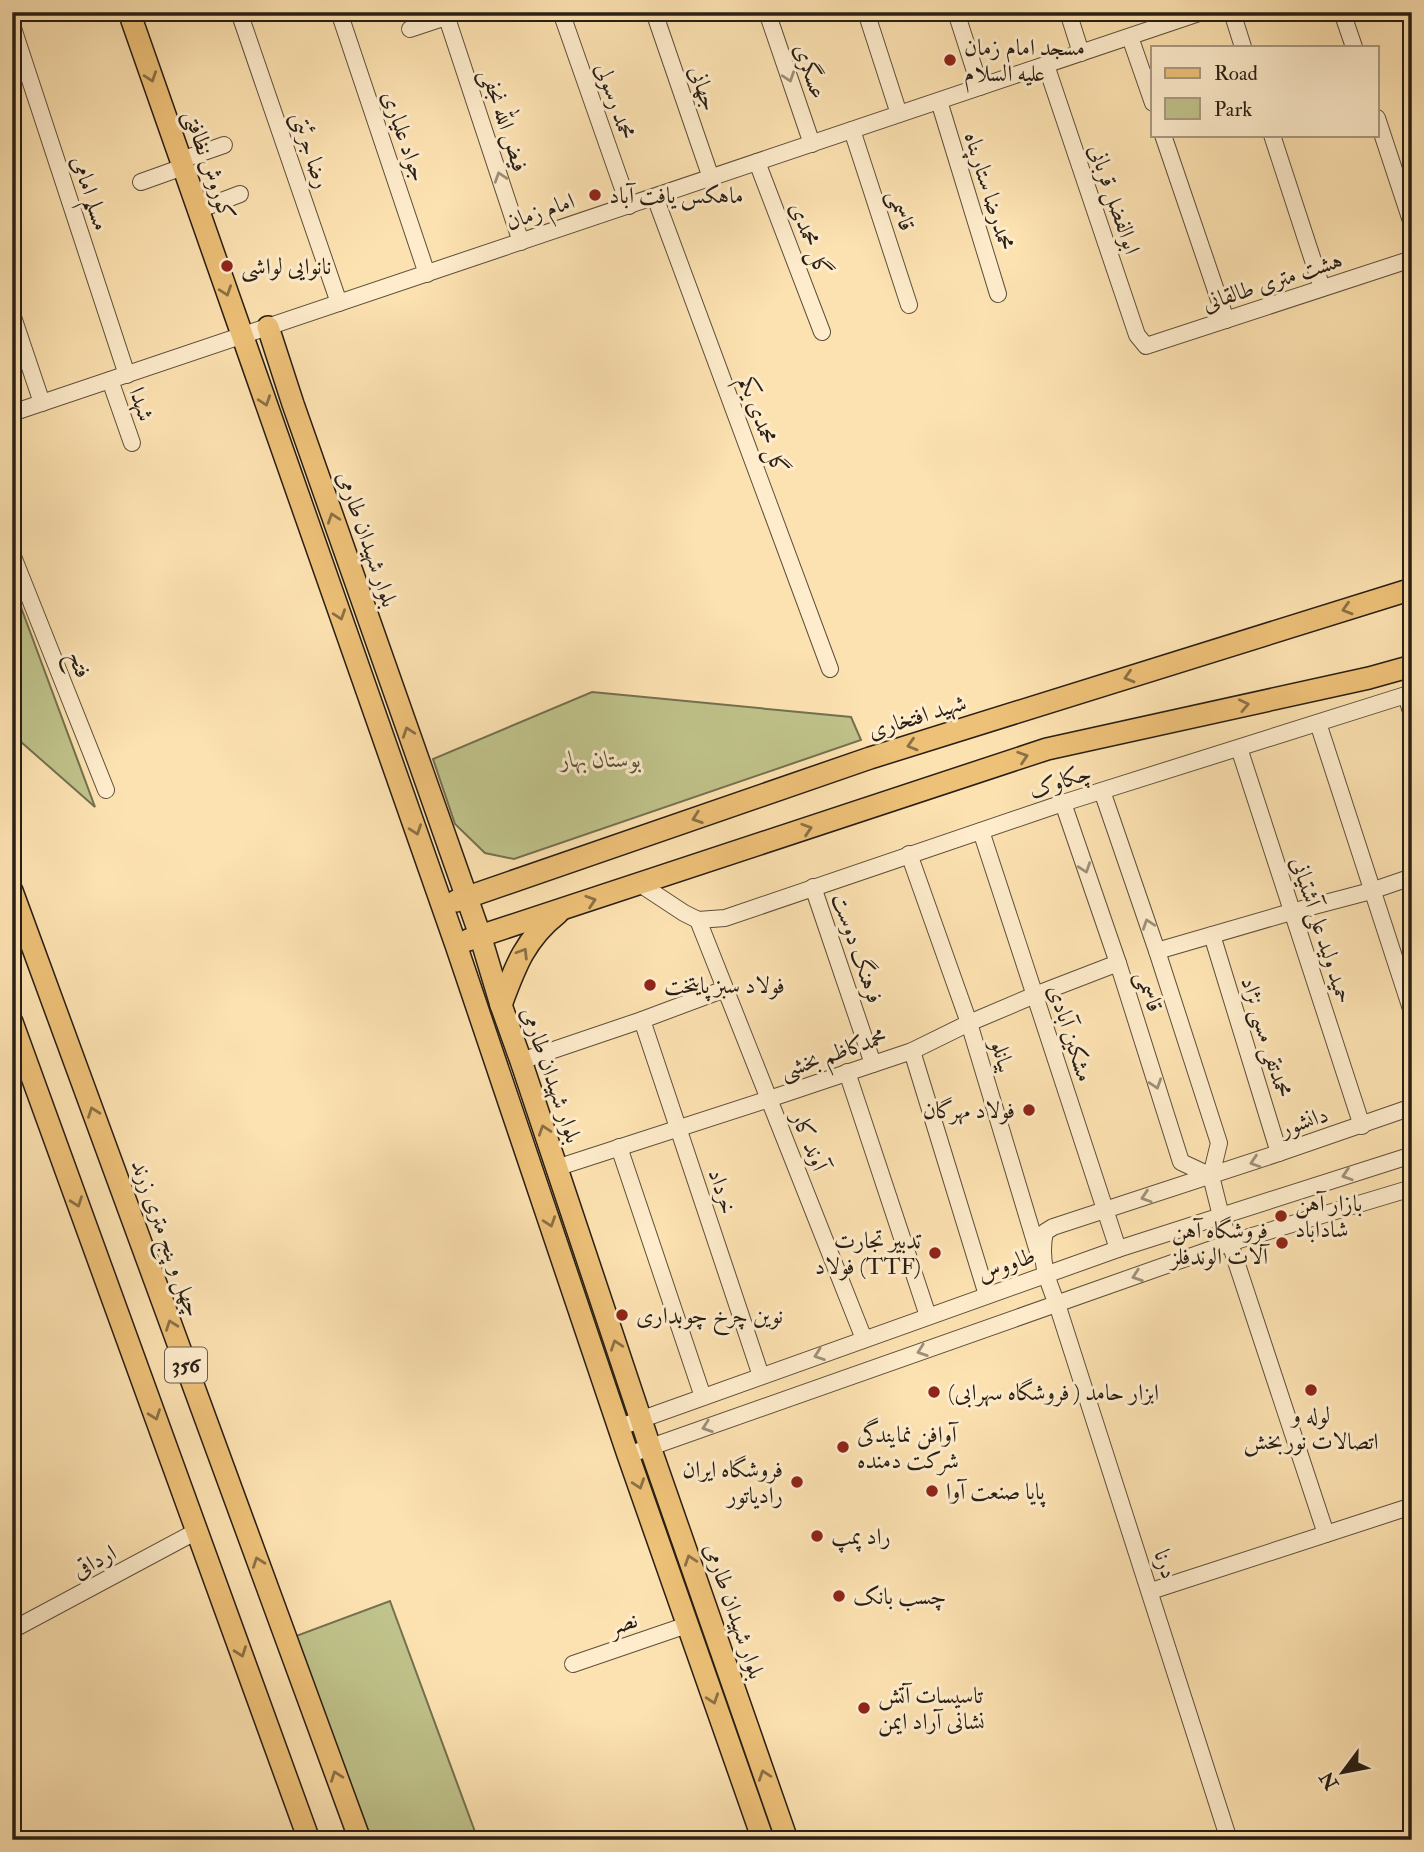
<svg xmlns="http://www.w3.org/2000/svg" width="1424" height="1852" font-family="'IM FELL Double Pica',Amiri,serif">
<rect width="100%" height="100%" fill="#fde2b1"/>
<filter id="stains"><feTurbulence type="fractalNoise" baseFrequency=".00286" numOctaves="4"/><feColorMatrix values="0 0 0 0 .2 0 0 0 0 .09 0 0 0 0 .02 0 0 0 .5 -.17"/></filter>
<radialGradient id="worn" r=".72"><stop offset=".6" stop-color="#630" stop-opacity="0"/><stop offset="1" stop-color="#630" stop-opacity=".3"/></radialGradient>
<g fill="#c0c38b" stroke="#747050" stroke-width="2">
<path d="M12,583L95,807L12,734V644L14,643L12,639Z"/>
<path d="M592,692L851,717L861,740L514,859L485,853L455,824L433,759Z"/>
<path d="M390,1601L478,1840H371L296,1636Z"/>
</g>
<g fill="none" stroke-linecap="round" stroke-linejoin="round">
<defs>
<g id="minor">
<path d="M239,12L339,303"/>
<path d="M339,12L427,274"/>
<path d="M445,12L521,242"/>
<path d="M561,12L629,206"/>
<path d="M654,12L711,178"/>
<path d="M767,12L812,144"/>
<path d="M866,12L899,114"/>
<path d="M956,12L980,87"/>
<path d="M1068,12L1081,53"/>
<path d="M1232,12L1243,47"/>
<path d="M1342,12L1354,47"/>
<path d="M12,16L22,12"/>
<path d="M12,25L127,375"/>
<path d="M410,29L446,17"/>
<path d="M1130,37L1153,103"/>
<path d="M1046,65L1137,335L1146,346L1412,259"/>
<path d="M939,101L998,294"/>
<path d="M1377,118L1412,224"/>
<path d="M852,130L909,305"/>
<path d="M1163,135L1226,320"/>
<path d="M1272,135L1322,288"/>
<path d="M181,160L224,145"/>
<path d="M757,162L822,332"/>
<path d="M141,182L183,167"/>
<path d="M655,197L830,669"/>
<path d="M198,210L240,194"/>
<path d="M12,314L42,403"/>
<path d="M110,380L132,443"/>
<path d="M12,413L1202,12"/>
<path d="M12,554L106,790"/>
<path d="M1406,695L1412,715"/>
<path d="M1318,723L1412,1012"/>
<path d="M1239,748L1362,1126"/>
<path d="M1102,791L1157,951L1219,1143L1211,1176L1221,1216L1326,1534"/>
<path d="M1063,803L1118,963L1181,1162L1211,1176"/>
<path d="M981,831L1118,1249"/>
<path d="M909,854L969,1023L1039,1255"/>
<path d="M640,884L684,913L698,920L725,918L1063,803L1412,693"/>
<path d="M813,887L873,1064"/>
<path d="M698,920L864,1339"/>
<path d="M1212,935L1279,1153"/>
<path d="M1157,951L1291,912L1371,891L1412,877"/>
<path d="M642,1020L761,1376"/>
<path d="M912,1051L987,1295"/>
<path d="M521,1061L642,1020L725,989"/>
<path d="M847,1072L928,1316"/>
<path d="M619,1147L703,1397"/>
<path d="M556,1168L769,1099L912,1051L969,1023L1035,995L1118,963"/>
<path d="M620,1427L1118,1249L1412,1155"/>
<path d="M628,1455L1229,1243L1412,1188"/>
<path d="M1151,1591L1412,1506"/>
<path d="M12,1630L197,1531"/>
<path d="M573,1664L687,1625"/>
<path d="M1229,1840L1057,1304C1047,1280 1039,1259 1045,1232L1053,1227L1279,1153L1412,1107"/>
</g>
<g id="major">
<path d="M129,12L456,945L628,1455L763,1840"/>
<path d="M268,327L293,404L480,935L501,1005L521,1061L650,1447L787,1840"/>
<path d="M12,891L360,1840"/>
<path d="M456,901L870,758L1412,589"/>
<path d="M468,940L1047,749L1369,678L1412,666"/>
<path d="M501,1005C515,967 525,939 558,913"/>
<path d="M12,1022L309,1840"/>
</g>
</defs>
<use href="#minor" stroke="#5d4f3b" stroke-width="18"/>
<use href="#major" stroke="#281e14" stroke-width="24"/>
<use href="#minor" stroke="#feeccc" stroke-width="16"/>
<use href="#major" stroke="#eec178" stroke-width="21"/>
</g>
<defs><path id="oneway-chevron" d="M-2-3.5L2.5 0L-2 3.5" fill="none" stroke-width="1.6" stroke-linecap="round" stroke-linejoin="round" transform="scale(1.75)"/></defs>
<g stroke="#8b7046">
<use href="#oneway-chevron" transform="translate(151 77) rotate(71)"/>
<use href="#oneway-chevron" transform="translate(226 291) rotate(71)"/>
<use href="#oneway-chevron" transform="translate(265 401) rotate(71)"/>
<use href="#oneway-chevron" transform="translate(333 518) rotate(-109)"/>
<use href="#oneway-chevron" transform="translate(1347 609) rotate(163)"/>
<use href="#oneway-chevron" transform="translate(340 615) rotate(71)"/>
<use href="#oneway-chevron" transform="translate(1129 677) rotate(163)"/>
<use href="#oneway-chevron" transform="translate(1244 705) rotate(-12)"/>
<use href="#oneway-chevron" transform="translate(408 732) rotate(-109)"/>
<use href="#oneway-chevron" transform="translate(912 745) rotate(163)"/>
<use href="#oneway-chevron" transform="translate(1023 757) rotate(-18)"/>
<use href="#oneway-chevron" transform="translate(697 818) rotate(161)"/>
<use href="#oneway-chevron" transform="translate(807 829) rotate(-18)"/>
<use href="#oneway-chevron" transform="translate(416 830) rotate(71)"/>
<use href="#oneway-chevron" transform="translate(591 901) rotate(-18)"/>
<use href="#oneway-chevron" transform="translate(523 953) rotate(-58)"/>
<use href="#oneway-chevron" transform="translate(93 1112) rotate(-110)"/>
<use href="#oneway-chevron" transform="translate(544 1130) rotate(-108)"/>
<use href="#oneway-chevron" transform="translate(77 1202) rotate(70)"/>
<use href="#oneway-chevron" transform="translate(550 1222) rotate(71)"/>
<use href="#oneway-chevron" transform="translate(171 1325) rotate(-110)"/>
<use href="#oneway-chevron" transform="translate(616 1345) rotate(-109)"/>
<use href="#oneway-chevron" transform="translate(155 1415) rotate(70)"/>
<use href="#oneway-chevron" transform="translate(639 1484) rotate(71)"/>
<use href="#oneway-chevron" transform="translate(690 1560) rotate(-109)"/>
<use href="#oneway-chevron" transform="translate(258 1562) rotate(-110)"/>
<use href="#oneway-chevron" transform="translate(241 1652) rotate(70)"/>
<use href="#oneway-chevron" transform="translate(713 1699) rotate(71)"/>
<use href="#oneway-chevron" transform="translate(764 1775) rotate(-109)"/>
<use href="#oneway-chevron" transform="translate(336 1776) rotate(-110)"/>
</g>
<g stroke="#9e8f79">
<use href="#oneway-chevron" transform="translate(789 77) rotate(71)"/>
<use href="#oneway-chevron" transform="translate(500 177) rotate(-108)"/>
<use href="#oneway-chevron" transform="translate(1085 868) rotate(71)"/>
<use href="#oneway-chevron" transform="translate(1148 924) rotate(-109)"/>
<use href="#oneway-chevron" transform="translate(1156 1084) rotate(72)"/>
<use href="#oneway-chevron" transform="translate(1255 1162) rotate(162)"/>
<use href="#oneway-chevron" transform="translate(1347 1175) rotate(162)"/>
<use href="#oneway-chevron" transform="translate(1146 1197) rotate(162)"/>
<use href="#oneway-chevron" transform="translate(1137 1276) rotate(161)"/>
<use href="#oneway-chevron" transform="translate(922 1351) rotate(161)"/>
<use href="#oneway-chevron" transform="translate(819 1355) rotate(160)"/>
<use href="#oneway-chevron" transform="translate(707 1427) rotate(161)"/>
</g>
<g fill="#8f2418" stroke="#feeccc" stroke-width="2.5">
<circle cx="950" cy="60" r="7"/>
<circle cx="595" cy="195" r="7"/>
<circle cx="227" cy="266" r="7"/>
<circle cx="650" cy="985" r="7"/>
<circle cx="1029" cy="1110" r="7"/>
<circle cx="1281" cy="1216" r="7"/>
<circle cx="1282" cy="1243" r="7"/>
<circle cx="935" cy="1253" r="7"/>
<circle cx="622" cy="1315" r="7"/>
<circle cx="1311" cy="1390" r="7"/>
<circle cx="934" cy="1392" r="7"/>
<circle cx="843" cy="1447" r="7"/>
<circle cx="797" cy="1482" r="7"/>
<circle cx="932" cy="1491" r="7"/>
<circle cx="817" cy="1536" r="7"/>
<circle cx="839" cy="1596" r="7"/>
<circle cx="864" cy="1708" r="7"/>
</g>
<g text-anchor="middle" stroke-width="6" stroke-linejoin="round" paint-order="stroke">
<rect fill="#feeccc" stroke="#685c4b" stroke-width="2" x="165" y="1347.5" width="42" height="35" rx="5"/>
<g font-size="21" font-weight="bold" fill="#281e14">
<text x="186" y="1372">356</text>
</g>
<g font-size="23" fill="#281e14" stroke="#feeccc" text-anchor="start">
<text x="964" y="55">مسجد امام زمان<tspan x="964" dy="26">علیه السلام</tspan></text>
<text x="609" y="203">ماهکس یافت آباد</text>
<text x="241" y="274">نانوایی لواشی</text>
<text x="664" y="993">فولاد سبز پایتخت</text>
<text x="1015" y="1118" text-anchor="end">فولاد مهرگان</text>
<text x="1295" y="1211">بازار آهن<tspan x="1295" dy="26">شاداباد</tspan></text>
<text x="1268" y="1238" text-anchor="end">فروشگاه آهن<tspan x="1268" dy="26">آلات الوندفلز</tspan></text>
<text x="921" y="1248" text-anchor="end">تدبیر تجارت<tspan x="921" dy="26">فولاد (TTF)</tspan></text>
<text x="636" y="1323">نوین چرخ چوبداری</text>
<text x="948" y="1400">ابزار حامد ( فروشگاه سهرابی)</text>
<text x="1311" y="1423" text-anchor="middle">لوله و<tspan x="1311" dy="26">اتصالات نوربخش</tspan></text>
<text x="857" y="1442">آوافن نمایندگی<tspan x="857" dy="26">شرکت دمنده</tspan></text>
<text x="783" y="1477" text-anchor="end">فروشگاه ایران<tspan x="783" dy="26">رادیاتور</tspan></text>
<text x="946" y="1499">پایا صنعت آوا</text>
<text x="831" y="1544">راد پمپ</text>
<text x="853" y="1604">چسب بانک</text>
<text x="878" y="1703">تاسیسات آتش<tspan x="878" dy="26">نشانی آراد ایمن</tspan></text>
</g>
<g font-size="23" fill="#281e14" stroke="#feeccc">
<text transform="translate(811 71) rotate(71)" y="8">عسگری</text>
<text transform="translate(704 88) rotate(71)" y="8">جهانی</text>
<text transform="translate(616 101) rotate(71)" y="8">محمد رسولی</text>
<text transform="translate(505 120) rotate(72)" y="8">فیض الله نجفی</text>
<text transform="translate(405 136) rotate(71)" y="8">جواد علیاری</text>
<text transform="translate(311 150) rotate(71)" y="8">رضا جرئتی</text>
<text transform="translate(210 165) rotate(71)" y="8">کوروش نظافتی</text>
<text transform="translate(990 191) rotate(73)" y="8">محمدرضا ستارپناه</text>
<text transform="translate(91 193) rotate(72)" y="8">مسلم امامی</text>
<text transform="translate(1115 199) rotate(71)" y="8">ابوالفضل قربانی</text>
<text transform="translate(902 210) rotate(72)" y="8">قاسمی</text>
<text transform="translate(540 211) rotate(-19)" y="8">امام زمان</text>
<text transform="translate(811 239) rotate(69)" y="8">گل محمدی</text>
<text transform="translate(1272 281) rotate(-18)" y="8">هشت متری طالقانی</text>
<text transform="translate(142 404) rotate(71)" y="8">شهدا</text>
<text transform="translate(764 425) rotate(70)" y="8">گل محمدی یکم</text>
<text transform="translate(368 539) rotate(71)" y="8">بلوار شهیدان طارمی</text>
<text transform="translate(80 664) rotate(68)" y="8">فتح</text>
<text transform="translate(917 716) rotate(-17)" y="8">شهید افتخاری</text>
<text transform="translate(1060 781) rotate(-18)" y="8">چکاوک</text>
<text transform="translate(1322 930) rotate(72)" y="8">حمید ولید علی آشتیانی</text>
<text transform="translate(858 948) rotate(71)" y="8">فرهنگ دوست</text>
<text transform="translate(1150 991) rotate(72)" y="8">قاسمی</text>
<text transform="translate(1071 1033) rotate(72)" y="8">مشکین آبادی</text>
<text transform="translate(1267 1037) rotate(73)" y="8">محمدتقی مسی نژاد</text>
<text transform="translate(833 1053) rotate(-19)" y="8">محمدکاظم بخشی</text>
<text transform="translate(1003 1056) rotate(73)" y="8">بیانلو</text>
<text transform="translate(552 1075) rotate(71)" y="8">بلوار شهیدان طارمی</text>
<text transform="translate(1304 1121) rotate(-19)" y="8">دانشور</text>
<text transform="translate(810 1141) rotate(68)" y="8">آوند کار</text>
<text transform="translate(723 1191) rotate(72)" y="8">خرداد</text>
<text transform="translate(167 1238) rotate(70)" y="8">چهل و پنج متری زرند</text>
<text transform="translate(1006 1264) rotate(-20)" y="8">طاووس</text>
<text transform="translate(94 1561) rotate(-28)" y="8">ارداقی</text>
<text transform="translate(1166 1564) rotate(71)" y="8">درنا</text>
<text transform="translate(735 1611) rotate(71)" y="8">بلوار شهیدان طارمی</text>
<text transform="translate(623 1623) rotate(-19)" y="8">نصر</text>
</g>
<g font-size="23" font-style="italic" fill="#565038" stroke="#feeccc">
<text x="601" y="767">بوستان بهار</text>
</g>
</g>
<rect width="1424" height="1852" fill="none" stroke="#fde2b1" stroke-width="42"/>
<rect x="14" y="14" width="1396" height="1824" fill="none" stroke="#281e14" stroke-width="3.5"/>
<rect x="21" y="21" width="1382" height="1810" fill="none" stroke="#281e14" stroke-width="2"/>
<rect x="1151" y="46" width="228" height="91" fill="#feeccc" stroke="#a89a82" stroke-width="2"/>
<rect x="1165" y="68" width="35" height="10" fill="#eec178" stroke="#a89a82" stroke-width="2"/>
<text x="1214" y="80" font-size="21" fill="#281e14">Road</text>
<rect x="1165" y="98" width="35" height="21" fill="#c0c38b" stroke="#a89a82" stroke-width="2"/>
<text x="1214" y="116" font-size="21" fill="#281e14">Park</text>
<g transform="translate(1343 1772) rotate(238)" stroke="#feeccc" stroke-width="5" paint-order="stroke">
<path d="M0-5L12 26L0 18L-12 26Z" fill="#281e14"/>
<text y="-10" font-size="19" font-weight="bold" text-anchor="middle" fill="#281e14">N</text>
</g>
<rect width="100%" height="100%" filter="url(#stains)"/>
<rect width="100%" height="100%" fill="url(#worn)"/>
</svg>
